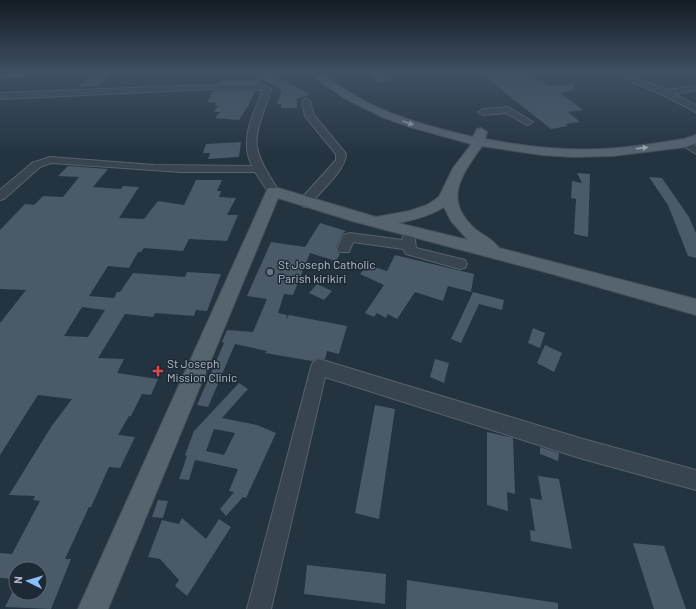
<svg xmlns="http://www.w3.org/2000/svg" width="696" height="609" font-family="Barlow,sans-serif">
<rect width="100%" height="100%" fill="#243340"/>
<path fill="#385068" d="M0,72H62L0,80Z"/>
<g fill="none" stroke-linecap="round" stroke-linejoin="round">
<path stroke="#7493af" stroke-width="1" stroke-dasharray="3 2.5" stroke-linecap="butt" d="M0,77L46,72"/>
</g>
<g fill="#4a5a69" fill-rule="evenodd">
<path d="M249,72H269L310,94L297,99V108H281V104H277L282,90Z"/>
<path d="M366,72H388L393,80L379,83Z"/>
<path d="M479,72H528L549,86L573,84L574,90L560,93L583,110L568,112L580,122L565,124L568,126L551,129Z"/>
<path d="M111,73L98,86L79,87L92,74Z"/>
<path d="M261,79L259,84H220L221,80Z"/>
<path d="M213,91H255L248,106L239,120L215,118L220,112H214L218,106L214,105L217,103L207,102Z"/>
<path d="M241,142L239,157L208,159L210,153H203L206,144Z"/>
<path d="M68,166L108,169L93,187L121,189L123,186L139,187L119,218L144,219L158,201L184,205L196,180H222L217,191H221L219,197L236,198L227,215H238L227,241L189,239L183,251L144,248L141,252H138L129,268L108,266L89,296L114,298L117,292H120L133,273L185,277L187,272L221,274L207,311L196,310L194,316L155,313L153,317L125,314L98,358L124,359L117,373L158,379L151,395L142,394L131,416H129L118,435L135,437L120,468L109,467L91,507H89L65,559H71L51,609L5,607L12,593H40V569H16V579L0,578V553L12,554L40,501L33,500L35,496L9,495L51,427L72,399L38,395L0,455V323L26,290L0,289V230L25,204L34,205L43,196L63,197L79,177L58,176ZM82,307L105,310L88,337L64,336Z"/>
<path d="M577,173L590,174L588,237L574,234L576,199L571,198L572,181L582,183Z"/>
<path d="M649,177L662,178L689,217L696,233V258L688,256L668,205Z"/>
<path d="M320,223L346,231L342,234L336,248L338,253L340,254L336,261L310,253L293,295L284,294L278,313L287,315L286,319L289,315L347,326L339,354L327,351L325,359L318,358L312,361L265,353L267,351L235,344L208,407L197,405L224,343L222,342L227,330L253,332L267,299L247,296L271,242L305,247Z"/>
<path d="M395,255L474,274L471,292L448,286L443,301L415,292L397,319L388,314L386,318L377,313L374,317L365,313L384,285L360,274L368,265L387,271Z"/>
<path d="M317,284L332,291L324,300L309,293Z"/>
<path d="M473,292L504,300L502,310L479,304L461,343L451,339Z"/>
<path d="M533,328L545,333L540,348L528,343Z"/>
<path d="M545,345L562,353L554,372L537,363Z"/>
<path d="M435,359L449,363L444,383L430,377Z"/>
<path d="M239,383L248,389L222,418L257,425L276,433L246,498L243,497L226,516L220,509L234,492L229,491L238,469L195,460L189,480L179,479L187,456L185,455L194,431ZM214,429L235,433L224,455L206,451Z"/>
<path d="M375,405L395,409L379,519L355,513Z"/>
<path d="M487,432L513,438L515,494L507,492L508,511L487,505Z"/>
<path d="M540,447L559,453L558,461L540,454Z"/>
<path d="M538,476L559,479L572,549L531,541L530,530L535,531L530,498L542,500Z"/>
<path d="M158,500L168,501L163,518L152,517Z"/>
<path d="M182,518L206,539L219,519L231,527L187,596L175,586L179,580L160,559L148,557L162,520L179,524Z"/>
<path d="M633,543L664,546L686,609H654Z"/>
<path d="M307,565L386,574L385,604L304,594Z"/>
<path d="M407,580L558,603V609H406Z"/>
</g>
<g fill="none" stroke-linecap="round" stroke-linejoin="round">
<defs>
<g id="minor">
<path d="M630,72H647L646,74L631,76L667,90L696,86V90L674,94L696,105V112L663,95L621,77L623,73Z"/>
<path d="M211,85H265L271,90C253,142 248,143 279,191L277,193H269L255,172H181L51,163L40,167L4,199L0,200V190L32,163L50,157L154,165L252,166C239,140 253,115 263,90L211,89L0,99V93Z"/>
<path d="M306,98L310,101L314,115L346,154C346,170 319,193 308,206L304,207L298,203L300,200L336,160V154L305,116L302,101Z"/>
<path d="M508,107L533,122L528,125L525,124L506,113L483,115L478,112L483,109Z"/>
<path d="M686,140L696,146V154L682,145L681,143Z"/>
<path d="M409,232L414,233L416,248L465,260L467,264L465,268L460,269L406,254L403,249L353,242L349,252H339L337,249L343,235L350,233L402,240L404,233Z"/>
<path d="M319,359L583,439L696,470V490L583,459L325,377L271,609H247L311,367L313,362Z"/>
</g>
<path id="major" d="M307,72C323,71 334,83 347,91C385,115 430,127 473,137L477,129L481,128L487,132L485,139C523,146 562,151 601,149C629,148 656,143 684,139L696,135V143L686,147L612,156L573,157L542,155L482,146C462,175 442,199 475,229C483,235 494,240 499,248L696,299V315L549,273L352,221L278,198L108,609H78L268,188H278L376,217L409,211L427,205L439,197L453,168L470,146L471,144L410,127L382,117L344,98ZM444,207L451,221L468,240L398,223C414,220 430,216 444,207Z"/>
</defs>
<use href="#minor" stroke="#56626e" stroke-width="2"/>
<use href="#major" stroke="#45505c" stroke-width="2"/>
<use href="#minor" fill="#384450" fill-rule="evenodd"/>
<use href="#major" fill="#566470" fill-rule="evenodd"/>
</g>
<defs><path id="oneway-solid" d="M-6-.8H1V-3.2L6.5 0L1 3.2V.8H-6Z"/></defs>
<g fill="#a2adb9">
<use href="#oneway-solid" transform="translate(408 123) rotate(19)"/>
<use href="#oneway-solid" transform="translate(642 148) rotate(-7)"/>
</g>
<linearGradient id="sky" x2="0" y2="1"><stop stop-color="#141c23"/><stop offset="0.46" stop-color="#3f5064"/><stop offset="1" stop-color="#3f5064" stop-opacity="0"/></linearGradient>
<rect width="696" height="157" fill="url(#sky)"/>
<circle fill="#6b7280" stroke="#1d2935" stroke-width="1.5" cx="270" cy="272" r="4"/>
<path fill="#e0444e" stroke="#1d2935" stroke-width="1.5" d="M156 365h4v4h4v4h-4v4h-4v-4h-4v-4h4z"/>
<g text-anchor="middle" stroke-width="3" stroke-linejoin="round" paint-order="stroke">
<g font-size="12" fill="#b5bfcb" stroke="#1d2935" text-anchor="start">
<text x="278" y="269">St Joseph Catholic<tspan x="278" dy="14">Parish kirikiri</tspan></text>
<text x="167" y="368">St Joseph<tspan x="167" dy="14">Mission Clinic</tspan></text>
</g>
</g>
<g transform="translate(28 581) rotate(275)"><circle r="19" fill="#1d2935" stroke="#5a6571"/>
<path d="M0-3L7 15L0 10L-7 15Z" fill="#89c0fb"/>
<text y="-6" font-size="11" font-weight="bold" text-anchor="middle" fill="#b5bfcb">N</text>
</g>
</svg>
